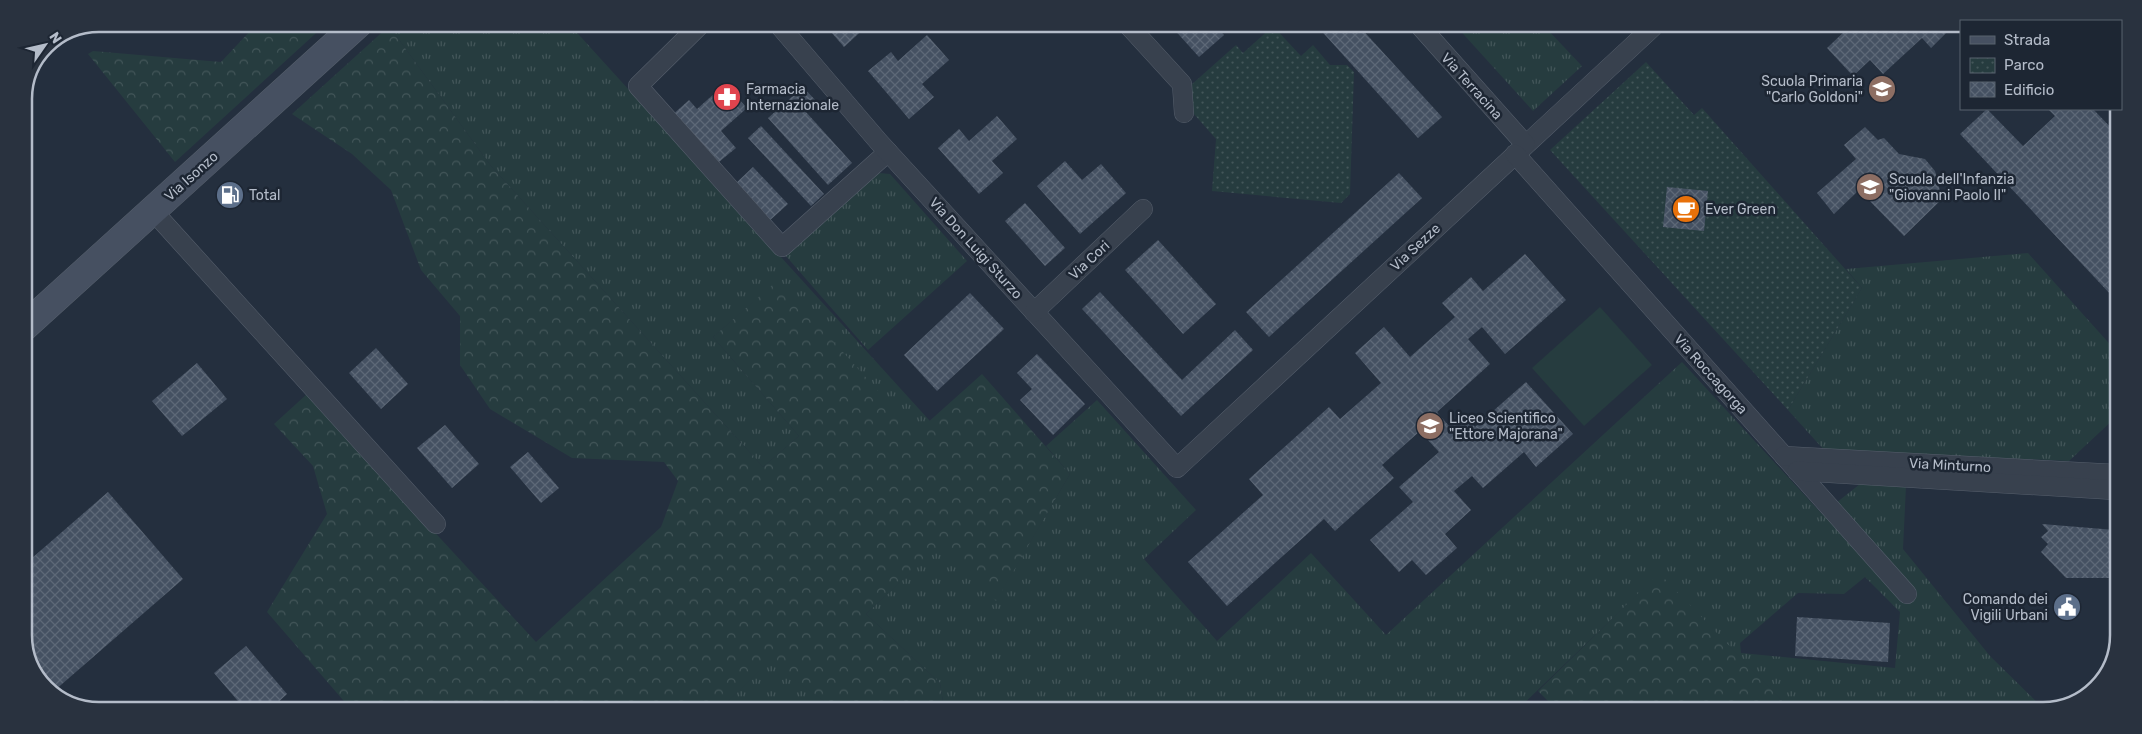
<svg xmlns="http://www.w3.org/2000/svg" width="2142" height="734" font-family="Rubik,sans-serif">
<defs>
<pattern id="grass-tufts" width="24" height="20" patternUnits="userSpaceOnUse" patternTransform="scale(1.25)"><rect width="24" height="20" fill="#263c3f"/><path d="M3 7l-1-3M5 7V3M7 7l1-3M15 17l-1-3M17 17v-4M19 17l1-3" fill="none" stroke="#435659"/></pattern>
<pattern id="forest-crowns" width="20" height="18" patternUnits="userSpaceOnUse" patternTransform="scale(1.25)"><rect width="20" height="18" fill="#263c3f"/><path d="M2 6a3 3 0 1 1 6 0M12 15a3 3 0 1 1 6 0" fill="none" stroke="#435659"/></pattern>
<pattern id="park-dots" width="8" height="8" patternUnits="userSpaceOnUse" patternTransform="scale(1.25)"><rect width="8" height="8" fill="#263c3f"/><path d="M2 2h.1M6 6h.1" fill="none" stroke="#435659" stroke-width="1.8" stroke-linecap="round"/></pattern>
<pattern id="building-cross-hatch" width="8" height="8" patternUnits="userSpaceOnUse" patternTransform="scale(1.25)"><rect width="8" height="8" fill="#455162"/><path d="M0 0l8 8M0 8l8-8" fill="none" stroke="#5d6877"/></pattern>
</defs>
<rect width="100%" height="100%" fill="#242f3e"/>
<g fill="url(#grass-tufts)" fill-rule="evenodd">
<path d="M391,24L570,25L930,421L916,434L778,281L713,337L799,436L763,467L491,166L389,26Z"/>
<path d="M1456,26L1545,27L1582,66L1533,111Z"/>
<path d="M879,173L890,174L967,261L868,350L785,255Z"/>
<path d="M2028,253L2116,351V417L2069,461L1824,450L1788,410L1862,288L1846,269Z"/>
<path d="M1682,362L1822,514L1860,484L1906,486L1903,549L1990,656L2045,710H1791L1659,574L1518,709L944,708L940,683L866,614L943,542L996,600L1070,474L1046,446L1097,400L1196,510L1144,559L1217,641L1311,553L1386,635ZM1865,577L1900,612L1895,668L1741,653L1740,643L1798,593L1844,594Z"/>
<path d="M769,661L834,708H721Z"/>
</g>
<g fill="url(#forest-crowns)">
<path d="M252,24H326L175,162L88,54L93,51L221,62L252,29Z"/>
<path d="M389,26L491,166L763,467L799,436L713,337L778,280L916,433L982,374L1070,474L996,601L943,543L866,614L940,683L944,708H834L769,662L721,708L349,707L267,612L327,514L313,466L274,424L307,394L536,642L661,527L678,481L664,462L572,458L490,409L460,365V316L421,270L391,190L352,154L292,114Z"/>
<path d="M1659,573L1791,710L1556,709L1538,691Z"/>
</g>
<g fill="url(#park-dots)">
<path d="M1273,26L1301,56L1313,45L1330,65H1347L1354,72L1350,194L1341,203L1212,191L1216,139L1193,113L1191,85L1236,45L1243,53Z"/>
<path d="M1646,62L1694,115L1702,108L1862,288L1788,410L1550,150Z"/>
</g>
<path fill="#263c3f" d="M1600,307L1652,365L1584,426L1532,368Z"/>
<g fill="url(#building-cross-hatch)">
<path d="M825,25H868L844,47Z"/>
<path d="M1171,26H1215L1224,35L1199,57Z"/>
<path d="M1317,26H1359L1442,117L1418,138Z"/>
<path d="M1849,27H1952L1931,48L1922,38L1883,74L1870,60L1853,76L1827,48Z"/>
<path d="M927,35L949,60L922,84L934,97L909,119L868,71L891,52L898,61Z"/>
<path d="M725,84L747,108L721,131L736,148L714,166L670,117L689,100L697,109Z"/>
<path d="M803,87L817,102L806,112L852,163L828,185L768,118Z"/>
<path d="M1987,109L2023,146L2055,116L2048,109H2093L2118,135L2117,291L2112,296L1960,134Z"/>
<path d="M997,116L1017,139L992,161L1003,173L979,194L938,148L959,129L969,141Z"/>
<path d="M761,126L824,194L811,206L748,138Z"/>
<path d="M1865,127L1878,140L1884,138L1899,154L1925,159L1935,171L1942,199L1904,236L1859,190L1834,214L1817,193L1856,159L1844,145Z"/>
<path d="M1065,161L1082,180L1101,164L1126,193L1080,234L1037,186Z"/>
<path d="M753,167L788,204L768,222L734,185Z"/>
<path d="M1399,173L1422,198L1269,337L1246,312Z"/>
<path d="M1667,187L1708,191L1704,231L1663,227Z"/>
<path d="M1025,203L1065,248L1045,266L1005,221Z"/>
<path d="M1158,240L1216,304L1183,334L1125,270Z"/>
<path d="M1525,254L1566,300L1505,354L1482,327L1468,339L1490,364L1437,412L1449,426L1463,413L1475,427L1526,382L1573,434L1536,467L1524,452L1483,488L1472,476L1454,491L1471,510L1445,534L1457,548L1426,575L1412,560L1399,572L1370,540L1413,502L1399,487L1439,452L1425,437L1435,429L1429,423L1382,465L1394,478L1335,531L1324,519L1227,606L1188,562L1263,495L1249,479L1329,407L1340,419L1381,383L1355,353L1384,327L1410,357L1455,317L1442,303L1471,277L1483,291Z"/>
<path d="M1100,292L1182,380L1235,330L1253,350L1181,416L1082,309Z"/>
<path d="M970,293L1004,329L937,391L904,355Z"/>
<path d="M376,348L408,384L381,409L349,373Z"/>
<path d="M1037,354L1085,404L1053,435L1020,400L1032,389L1017,373Z"/>
<path d="M197,363L227,399L182,436L152,401Z"/>
<path d="M445,425L479,464L452,488L417,448Z"/>
<path d="M528,452L559,488L541,503L510,467Z"/>
<path d="M108,492L183,579L54,691L40,681L24,640V565Z"/>
<path d="M2042,524L2115,530V578H2066L2041,552L2048,544L2041,537L2048,531Z"/>
<path d="M1797,617L1890,623L1888,662L1795,656Z"/>
<path d="M246,646L287,694L273,707H243L214,673Z"/>
</g>
<g fill="none" stroke-linecap="round" stroke-linejoin="round">
<defs>
<g id="minor">
<path d="M700,25L638,86L782,247L888,152"/>
<path d="M779,25L878,141L1177,468L1653,27"/>
<path d="M1129,26L1182,84L1184,113"/>
<path d="M1420,26L1525,144"/>
<path d="M1515,154L1907,594"/>
<path d="M153,211L436,524"/>
<path d="M1034,312L1143,209"/>
<path d="M1784,456L2116,474"/>
<path d="M1797,471L2115,490"/>
</g>
<path id="secondary" d="M24,327L358,24"/>
</defs>
<use href="#minor" stroke="#565f6c" stroke-width="20"/>
<use href="#secondary" stroke="#565f6c" stroke-width="29"/>
<use href="#minor" stroke="#38414e" stroke-width="19"/>
<use href="#secondary" stroke="#465061" stroke-width="28"/>
</g>
<defs>
<symbol id="school-disc" viewBox="-11 -11 22 22"><circle r="9.5" fill="#8d6e63" stroke="#1d2633"/><path d="M0-5L7-2L0 1L-7-2ZM-4 1L0 2.5L4 1V4Q0 6-4 4Z" fill="#fff"/></symbol>
<symbol id="pharmacy-disc" viewBox="-11 -11 22 22"><circle r="9.5" fill="#e0444e" stroke="#1d2633"/><path d="M-2-6h4v4h4v4h-4v4h-4v-4h-4v-4h4Z" fill="#fff"/></symbol>
<symbol id="fuel-disc" viewBox="-11 -11 22 22"><circle r="9.5" fill="#5c6f8a" stroke="#1d2633"/><path d="M-5.5-6h7V0h2V4h1.3V-2.5L3-4.5l.8-.8L6-3V5H2.5V1h-1V6h-7ZM-4.2-4.7v3.2H.2V-4.7Z" fill="#fff"/></symbol>
<symbol id="cafe-disc" viewBox="-11 -11 22 22"><circle r="9.5" fill="#e8710a" stroke="#1d2633"/><path d="M-5.5-4.5H6V0H3Q3 3.5 0 3.5H-2.5Q-5.5 3.5-5.5 0ZM3-3.2v2h1.7v-2ZM-6 4.5H4V6H-6Z" fill="#fff"/></symbol>
<symbol id="civic-disc" viewBox="-11 -11 22 22"><circle r="9.5" fill="#5c6f8a" stroke="#1d2633"/><path d="M-.6-6.5H3V-4.5H.6V-3L4-1V1h2V6H-6V1h2V-1L-.6-3ZM-1.2 2.5V6h2.4V2.5Z" fill="#fff"/></symbol>
</defs>
<g fill-rule="evenodd">
<use href="#school-disc" x="1866" y="73" width="32" height="32"/>
<use href="#pharmacy-disc" x="711" y="81" width="32" height="32"/>
<use href="#school-disc" x="1854" y="171" width="32" height="32"/>
<use href="#fuel-disc" x="214" y="179" width="32" height="32"/>
<use href="#cafe-disc" x="1670" y="193" width="32" height="32"/>
<use href="#school-disc" x="1414" y="410" width="32" height="32"/>
<use href="#civic-disc" x="2051" y="591" width="32" height="32"/>
</g>
<g text-anchor="middle" stroke-width="5" stroke-linejoin="round" paint-order="stroke">
<g font-size="14" fill="#b4bcc9" stroke="#1d2633" text-anchor="start">
<text x="1863" y="86" text-anchor="end">Scuola Primaria<tspan x="1863" dy="16">"Carlo Goldoni"</tspan></text>
<text x="746" y="94">Farmacia<tspan x="746" dy="16">Internazionale</tspan></text>
<text x="1889" y="184">Scuola dell'Infanzia<tspan x="1889" dy="16">"Giovanni Paolo II"</tspan></text>
<text x="249" y="200">Total</text>
<text x="1705" y="214">Ever Green</text>
<text x="1449" y="423">Liceo Scientifico<tspan x="1449" dy="16">"Ettore Majorana"</tspan></text>
<text x="2048" y="604" text-anchor="end">Comando dei<tspan x="2048" dy="16">Vigili Urbani</tspan></text>
</g>
<g font-size="14" fill="#b4bcc9" stroke="#1d2633">
<text transform="translate(1472 86) rotate(48)" y="5">Via Terracina</text>
<text transform="translate(191 176) rotate(-42)" y="5">Via Isonzo</text>
<text transform="translate(1415 247) rotate(-43)" y="5">Via Sezze</text>
<text transform="translate(976 248) rotate(48)" y="5">Via Don Luigi Sturzo</text>
<text transform="translate(1089 260) rotate(-43)" y="5">Via Cori</text>
<text transform="translate(1711 374) rotate(48)" y="5">Via Roccagorga</text>
<text transform="translate(1950 465) rotate(3)" y="5">Via Minturno</text>
</g>
</g>
<path d="M0 0H2142V734H0ZM99 32H2043A67 67 0 0 1 2110 99V635A67 67 0 0 1 2043 702H99A67 67 0 0 1 32 635V99A67 67 0 0 1 99 32Z" fill="#29323f" fill-rule="evenodd"/>
<path fill="none" stroke="#b4bcc9" stroke-width="2.5" d="M99 32H2043A67 67 0 0 1 2110 99V635A67 67 0 0 1 2043 702H99A67 67 0 0 1 32 635V99A67 67 0 0 1 99 32Z"/>
<rect x="1960" y="20" width="162" height="90" fill="#1d2633" stroke="#59626f"/>
<rect x="1970" y="36" width="25" height="8" fill="#465061" stroke="#59626f"/>
<text x="2004" y="45" font-size="15" fill="#b4bcc9">Strada</text>
<rect x="1970" y="58" width="25" height="15" fill="url(#park-dots)" stroke="#59626f"/>
<text x="2004" y="70" font-size="15" fill="#b4bcc9">Parco</text>
<rect x="1970" y="82" width="25" height="15" fill="url(#building-cross-hatch)" stroke="#59626f"/>
<text x="2004" y="95" font-size="15" fill="#b4bcc9">Edificio</text>
<g transform="translate(45 45) rotate(56)" stroke="#1d2633" stroke-width="4" paint-order="stroke">
<path d="M0-4L9 19L0 12L-9 19Z" fill="#b4bcc9"/>
<text y="-8" font-size="14" font-weight="bold" text-anchor="middle" fill="#b4bcc9">N</text>
</g>
</svg>
